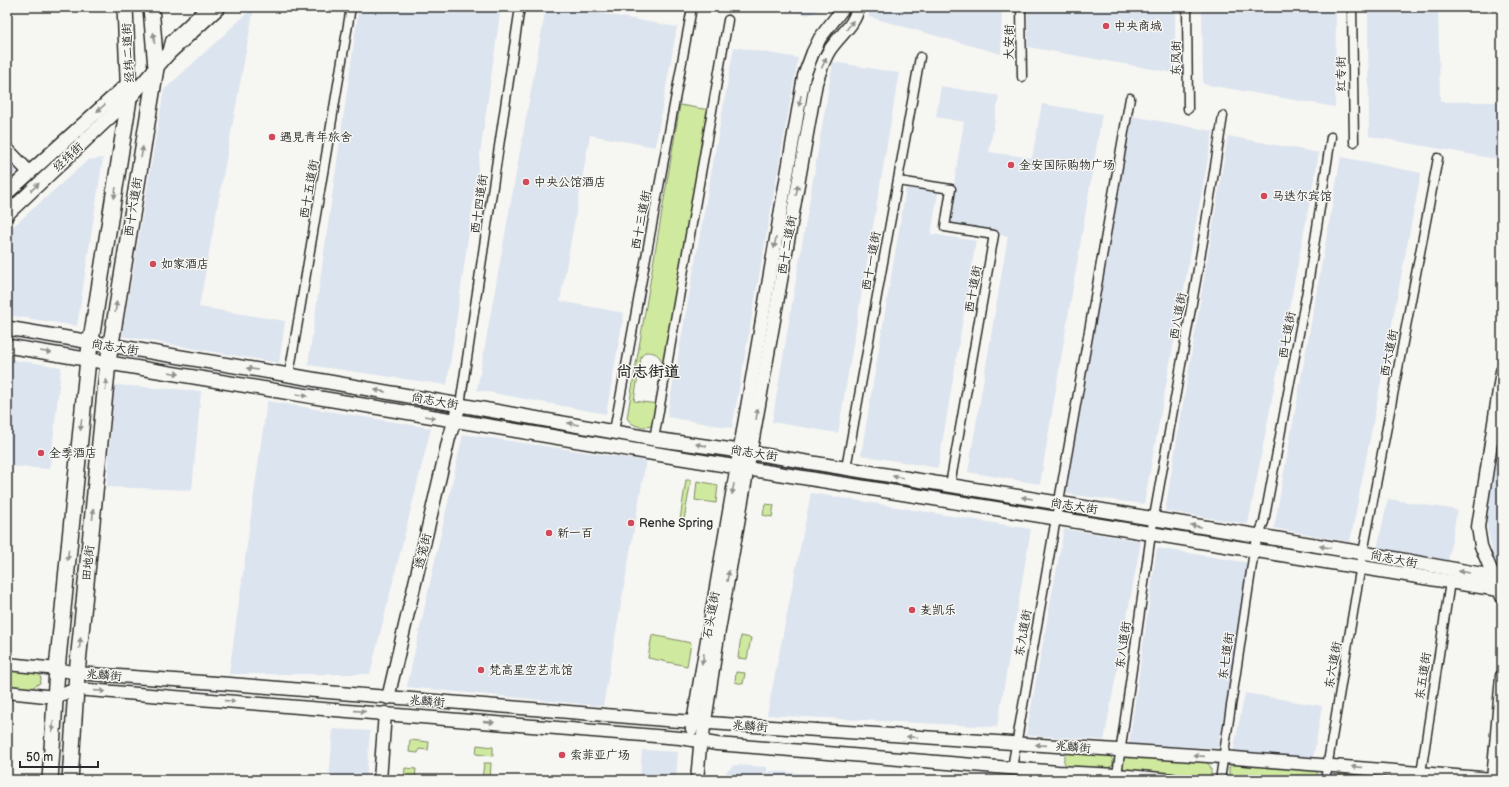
<svg xmlns="http://www.w3.org/2000/svg" width="1509" height="787" font-family="'Balsamiq Sans','LXGW WenKai TC',sans-serif">
<rect width="100%" height="100%" fill="#f6f6f2"/>
<filter id="ink" filterUnits="userSpaceOnUse"><feTurbulence type="fractalNoise" baseFrequency=".025" numOctaves="2"/><feDisplacementMap in="SourceGraphic" scale="8" xChannelSelector="R" yChannelSelector="G"/><feConvolveMatrix kernelMatrix="1 2 1 2 8 2 1 2 1" color-interpolation-filters="sRGB"/></filter>
<g filter="url(#ink)">
<g fill="#dce4ef">
<path d="M254,7L199,307L285,321L279,363L122,336L164,90Z"/>
<path d="M359,7H501L447,385L308,365Z"/>
<path d="M546,7H566L677,27L655,147L590,135L560,301L624,313L606,414L477,390Z"/>
<path d="M773,7H825L808,15Z"/>
<path d="M869,7H1002L1001,54L869,17Z"/>
<path d="M1028,7H1175V73L1028,47Z"/>
<path d="M1202,7H1336L1335,107L1203,84Z"/>
<path d="M1368,7L1438,8L1440,102H1502V160L1369,136Z"/>
<path d="M734,47L798,58L732,428L667,417Z"/>
<path d="M833,62L899,73L838,433L772,422Z"/>
<path d="M941,86L999,96L989,152L1032,158L1042,104L1102,114L1040,484L968,472L1008,236L947,226L964,122L936,117Z"/>
<path d="M1132,116L1213,131L1144,504L1066,494Z"/>
<path d="M1228,136L1319,153L1248,524L1165,511Z"/>
<path d="M1341,157L1421,173L1350,542L1274,528Z"/>
<path d="M103,158L77,326L7,315V232L88,160Z"/>
<path d="M7,161L17,171L7,180Z"/>
<path d="M906,188L938,193L931,234L976,241L938,468L861,455Z"/>
<path d="M7,359L61,367L50,469L7,466Z"/>
<path d="M114,385L201,391L192,490L107,487Z"/>
<path d="M267,401L431,428L370,674H229Z"/>
<path d="M1502,419V571L1497,570L1486,523Z"/>
<path d="M463,434L646,461L603,706L407,687Z"/>
<path d="M811,493L1031,529L997,727L767,715Z"/>
<path d="M1388,499L1457,510L1448,562L1377,549Z"/>
<path d="M1064,529L1141,541L1104,740L1026,735Z"/>
<path d="M1157,548L1250,563L1218,748L1129,744Z"/>
<path d="M1245,693L1322,706L1313,759L1233,752Z"/>
<path d="M333,729L370,731L366,780H329Z"/>
<path d="M642,750L678,752L676,780H640Z"/>
<path d="M734,765L767,767V780H718Z"/>
<path d="M769,771L815,774V780H769Z"/>
</g>
<g fill="#cfe99f" stroke="#7d8a65">
<path d="M680,105L709,110L659,401H656L662,364C660,354 655,352 645,352L641,357L634,401L658,404L654,425C644,429 632,427 627,418Z"/>
<path d="M686,480H691L684,520H680Z"/>
<path d="M697,481L718,485L716,503L695,500Z"/>
<path d="M765,504L774,505L772,517L763,515Z"/>
<path d="M652,635L691,643L687,666L648,658Z"/>
<path d="M741,636L751,638L747,659L738,658Z"/>
<path d="M7,667L36,671L39,673L41,679L40,683L30,689L7,687Z"/>
<path d="M736,672L745,673L743,684L735,682Z"/>
<path d="M410,740L429,742L428,750L419,749L418,753L409,752Z"/>
<path d="M477,745L493,747V756L476,754Z"/>
<path d="M1070,752L1108,754L1113,760V765L1107,769L1068,767C1062,763 1062,755 1070,752Z"/>
<path d="M1127,756L1203,760C1210,764 1214,769 1209,777L1202,778L1126,771L1122,768L1123,760Z"/>
<path d="M484,763H491L490,780H482Z"/>
<path d="M1235,763L1315,770C1318,773 1319,776 1318,780L1233,779L1229,775V767Z"/>
<path d="M405,768L416,769L415,780H404Z"/>
<path d="M1345,773L1455,780H1337L1340,774Z"/>
</g>
<g fill="none" stroke-linecap="round" stroke-linejoin="round">
<defs>
<g id="street">
<path d="M1021,7L1022,77"/>
<path d="M1187,7L1188,109"/>
<path d="M1352,7L1354,142"/>
<path d="M898,181L951,189L945,227L994,235L950,485"/>
<path d="M289,375L351,7"/>
<path d="M460,405L520,7"/>
<path d="M614,431L691,13V7"/>
<path d="M654,439L728,20"/>
<path d="M846,468L920,57"/>
<path d="M1012,768L1130,98"/>
<path d="M1421,773L1450,582"/>
<path d="M1117,775L1151,534L1203,241L1223,116"/>
<path d="M1220,780L1254,551L1258,536L1264,522L1308,285L1331,137"/>
<path d="M1325,780L1363,553L1438,158"/>
</g>
<g id="secondary">
<path d="M169,53L172,41L208,7"/>
<path d="M7,149L29,172"/>
<path d="M1502,371L1478,527L1481,546L1502,597"/>
<path d="M7,664L57,669L77,673L230,684L665,720L1223,757L1493,779"/>
<path d="M7,692L55,697L76,689L680,738L717,744L1058,772L1117,775L1172,780"/>
<path d="M388,698L449,438L460,405"/>
<path d="M692,729L698,692L804,76L813,52L820,38L844,7"/>
<path d="M380,780L385,713"/>
<path d="M697,780L700,747L702,741L718,636L816,83C820,72 823,61 829,51C839,35 855,26 858,7"/>
<path d="M1493,780L1502,676"/>
</g>
<g id="primary">
<path d="M7,193L130,82"/>
<path d="M7,214L129,99L169,53L219,7"/>
<path d="M7,328L289,375L654,439L740,451L1363,553L1502,578"/>
<path d="M7,346L669,456L1502,590"/>
</g>
<g id="highway">
<path d="M50,780L57,669L88,359L129,99L125,7"/>
<path d="M70,780L77,673L108,362L156,68L151,7"/>
</g>
</defs>
<use href="#street" stroke="#2b2b2b" stroke-width="11"/>
<use href="#secondary" stroke="#2b2b2b" stroke-width="15"/>
<use href="#primary" stroke="#2b2b2b" stroke-width="16"/>
<use href="#highway" stroke="#2b2b2b" stroke-width="18"/>
<use href="#street" stroke="#f6f6f2" stroke-width="8"/>
<use href="#secondary" stroke="#f6f6f2" stroke-width="12"/>
<use href="#primary" stroke="#f6f6f2" stroke-width="13"/>
<use href="#highway" stroke="#f6f6f2" stroke-width="15"/>
</g>
<defs><path id="oneway-solid" d="M-6-.8H1V-3.2L6.5 0L1 3.2V.8H-6Z"/></defs>
<g fill="#90908e">
<use href="#oneway-solid" transform="translate(850 25) rotate(-55)"/>
<use href="#oneway-solid" transform="translate(154 38) rotate(-95)"/>
<use href="#oneway-solid" transform="translate(824 63) rotate(-65)"/>
<use href="#oneway-solid" transform="translate(800 101) rotate(100)"/>
<use href="#oneway-solid" transform="translate(101 108) rotate(138)"/>
<use href="#oneway-solid" transform="translate(142 152) rotate(-81)"/>
<use href="#oneway-solid" transform="translate(35 187) rotate(-43)"/>
<use href="#oneway-solid" transform="translate(797 190) rotate(-80)"/>
<use href="#oneway-solid" transform="translate(115 193) rotate(99)"/>
<use href="#oneway-solid" transform="translate(775 243) rotate(100)"/>
<use href="#oneway-solid" transform="translate(116 307) rotate(-81)"/>
<use href="#oneway-solid" transform="translate(46 352) rotate(9)"/>
<use href="#oneway-solid" transform="translate(252 369) rotate(-171)"/>
<use href="#oneway-solid" transform="translate(174 373) rotate(10)"/>
<use href="#oneway-solid" transform="translate(106 385) rotate(-84)"/>
<use href="#oneway-solid" transform="translate(380 391) rotate(-170)"/>
<use href="#oneway-solid" transform="translate(302 395) rotate(10)"/>
<use href="#oneway-solid" transform="translate(757 414) rotate(-80)"/>
<use href="#oneway-solid" transform="translate(430 417) rotate(10)"/>
<use href="#oneway-solid" transform="translate(573 424) rotate(-170)"/>
<use href="#oneway-solid" transform="translate(81 425) rotate(96)"/>
<use href="#oneway-solid" transform="translate(701 445) rotate(-172)"/>
<use href="#oneway-solid" transform="translate(898 477) rotate(-171)"/>
<use href="#oneway-solid" transform="translate(733 489) rotate(100)"/>
<use href="#oneway-solid" transform="translate(1027 498) rotate(-171)"/>
<use href="#oneway-solid" transform="translate(93 514) rotate(-84)"/>
<use href="#oneway-solid" transform="translate(1196 526) rotate(-171)"/>
<use href="#oneway-solid" transform="translate(1325 547) rotate(-171)"/>
<use href="#oneway-solid" transform="translate(68 555) rotate(96)"/>
<use href="#oneway-solid" transform="translate(1464 572) rotate(-171)"/>
<use href="#oneway-solid" transform="translate(728 576) rotate(-80)"/>
<use href="#oneway-solid" transform="translate(80 643) rotate(-84)"/>
<use href="#oneway-solid" transform="translate(703 659) rotate(100)"/>
<use href="#oneway-solid" transform="translate(100 691) rotate(4)"/>
<use href="#oneway-solid" transform="translate(230 701) rotate(4)"/>
<use href="#oneway-solid" transform="translate(360 711) rotate(4)"/>
<use href="#oneway-solid" transform="translate(489 722) rotate(5)"/>
<use href="#oneway-solid" transform="translate(53 726) rotate(94)"/>
<use href="#oneway-solid" transform="translate(912 737) rotate(-176)"/>
<use href="#oneway-solid" transform="translate(1041 745) rotate(-176)"/>
<use href="#oneway-solid" transform="translate(1199 756) rotate(-176)"/>
<use href="#oneway-solid" transform="translate(1357 767) rotate(-175)"/>
</g>
</g>
<g fill="#d1495b" stroke="#f6f6f2" stroke-width="1.5">
<circle cx="1106" cy="26" r="4"/>
<circle cx="272" cy="137" r="4"/>
<circle cx="1011" cy="165" r="4"/>
<circle cx="526" cy="182" r="4"/>
<circle cx="1264" cy="196" r="4"/>
<circle cx="153" cy="264" r="4"/>
<circle cx="41" cy="453" r="4"/>
<circle cx="631" cy="523" r="4"/>
<circle cx="549" cy="533" r="4"/>
<circle cx="912" cy="610" r="4"/>
<circle cx="481" cy="670" r="4"/>
<circle cx="562" cy="755" r="4"/>
</g>
<g text-anchor="middle" stroke-width="3" stroke-linejoin="round" paint-order="stroke">
<g font-size="12" fill="#2b2b2b" stroke="#f6f6f2" text-anchor="start">
<text x="1114" y="30">中央商城</text>
<text x="280" y="141">遇見青年旅舍</text>
<text x="1019" y="169">金安国际购物广场</text>
<text x="534" y="186">中央公馆酒店</text>
<text x="1272" y="200">马迭尔宾馆</text>
<text x="161" y="268">如家酒店</text>
<text x="49" y="457">全季酒店</text>
<text x="639" y="527">Renhe Spring</text>
<text x="557" y="537">新一百</text>
<text x="920" y="614">麦凯乐</text>
<text x="489" y="674">梵高星空艺术馆</text>
<text x="570" y="759">索菲亚广场</text>
</g>
<g font-size="12" fill="#2b2b2b" stroke="#f6f6f2">
<text transform="translate(1009 42) rotate(-90)" y="4">大安街</text>
<text transform="translate(128 53) rotate(-93)" y="4">经纬二道街</text>
<text transform="translate(1176 58) rotate(-90)" y="4">东风街</text>
<text transform="translate(1341 74) rotate(-91)" y="4">红专街</text>
<text transform="translate(68 157) rotate(-43)" y="4">经纬街</text>
<text transform="translate(309 189) rotate(-80)" y="4">西十五道街</text>
<text transform="translate(479 204) rotate(-82)" y="4">西十四道街</text>
<text transform="translate(133 207) rotate(-81)" y="4">西十六道街</text>
<text transform="translate(641 220) rotate(-79)" y="4">西十三道街</text>
<text transform="translate(787 245) rotate(-80)" y="4">西十二道街</text>
<text transform="translate(871 261) rotate(-80)" y="4">西十一道街</text>
<text transform="translate(973 289) rotate(-80)" y="4">西十道街</text>
<text transform="translate(1178 316) rotate(-80)" y="4">西八道街</text>
<text transform="translate(1287 335) rotate(-80)" y="4">西七道街</text>
<text transform="translate(115 347) rotate(9)" y="4">尚志大街</text>
<text transform="translate(1389 353) rotate(-79)" y="4">西六道街</text>
<text transform="translate(435 401) rotate(10)" y="4">尚志大街</text>
<text transform="translate(754 453) rotate(9)" y="4">尚志大街</text>
<text transform="translate(1074 506) rotate(9)" y="4">尚志大街</text>
<text transform="translate(423 551) rotate(-77)" y="4">透笼街</text>
<text transform="translate(1394 559) rotate(11)" y="4">尚志大街</text>
<text transform="translate(88 563) rotate(-84)" y="4">田地街</text>
<text transform="translate(711 615) rotate(-80)" y="4">石头道街</text>
<text transform="translate(1023 633) rotate(-80)" y="4">东九道街</text>
<text transform="translate(1123 645) rotate(-82)" y="4">东八道街</text>
<text transform="translate(1226 656) rotate(-82)" y="4">东七道街</text>
<text transform="translate(1333 665) rotate(-80)" y="4">东六道街</text>
<text transform="translate(104 675) rotate(4)" y="4">兆麟街</text>
<text transform="translate(1423 676) rotate(-81)" y="4">东五道街</text>
<text transform="translate(427 701) rotate(5)" y="4">兆麟街</text>
<text transform="translate(750 726) rotate(4)" y="4">兆麟街</text>
<text transform="translate(1073 747) rotate(4)" y="4">兆麟街</text>
</g>
<g font-size="16" font-weight="bold" fill="#2b2b2b" stroke="#f6f6f2">
<text x="648" y="377">尚志街道</text>
</g>
</g>
<rect width="1509" height="787" fill="none" stroke="#f6f6f2" stroke-width="24"/>
<rect x="12" y="12" width="1485" height="763" fill="none" stroke="#2b2b2b" stroke-width="1.5" filter="url(#ink)"/>
<path d="M20 761v6h78v-6" fill="none" stroke="#2b2b2b" stroke-width="2"/>
<text x="26" y="761" font-size="12" fill="#2b2b2b" stroke="#f6f6f2" stroke-width="3" paint-order="stroke">50 m</text>
</svg>
